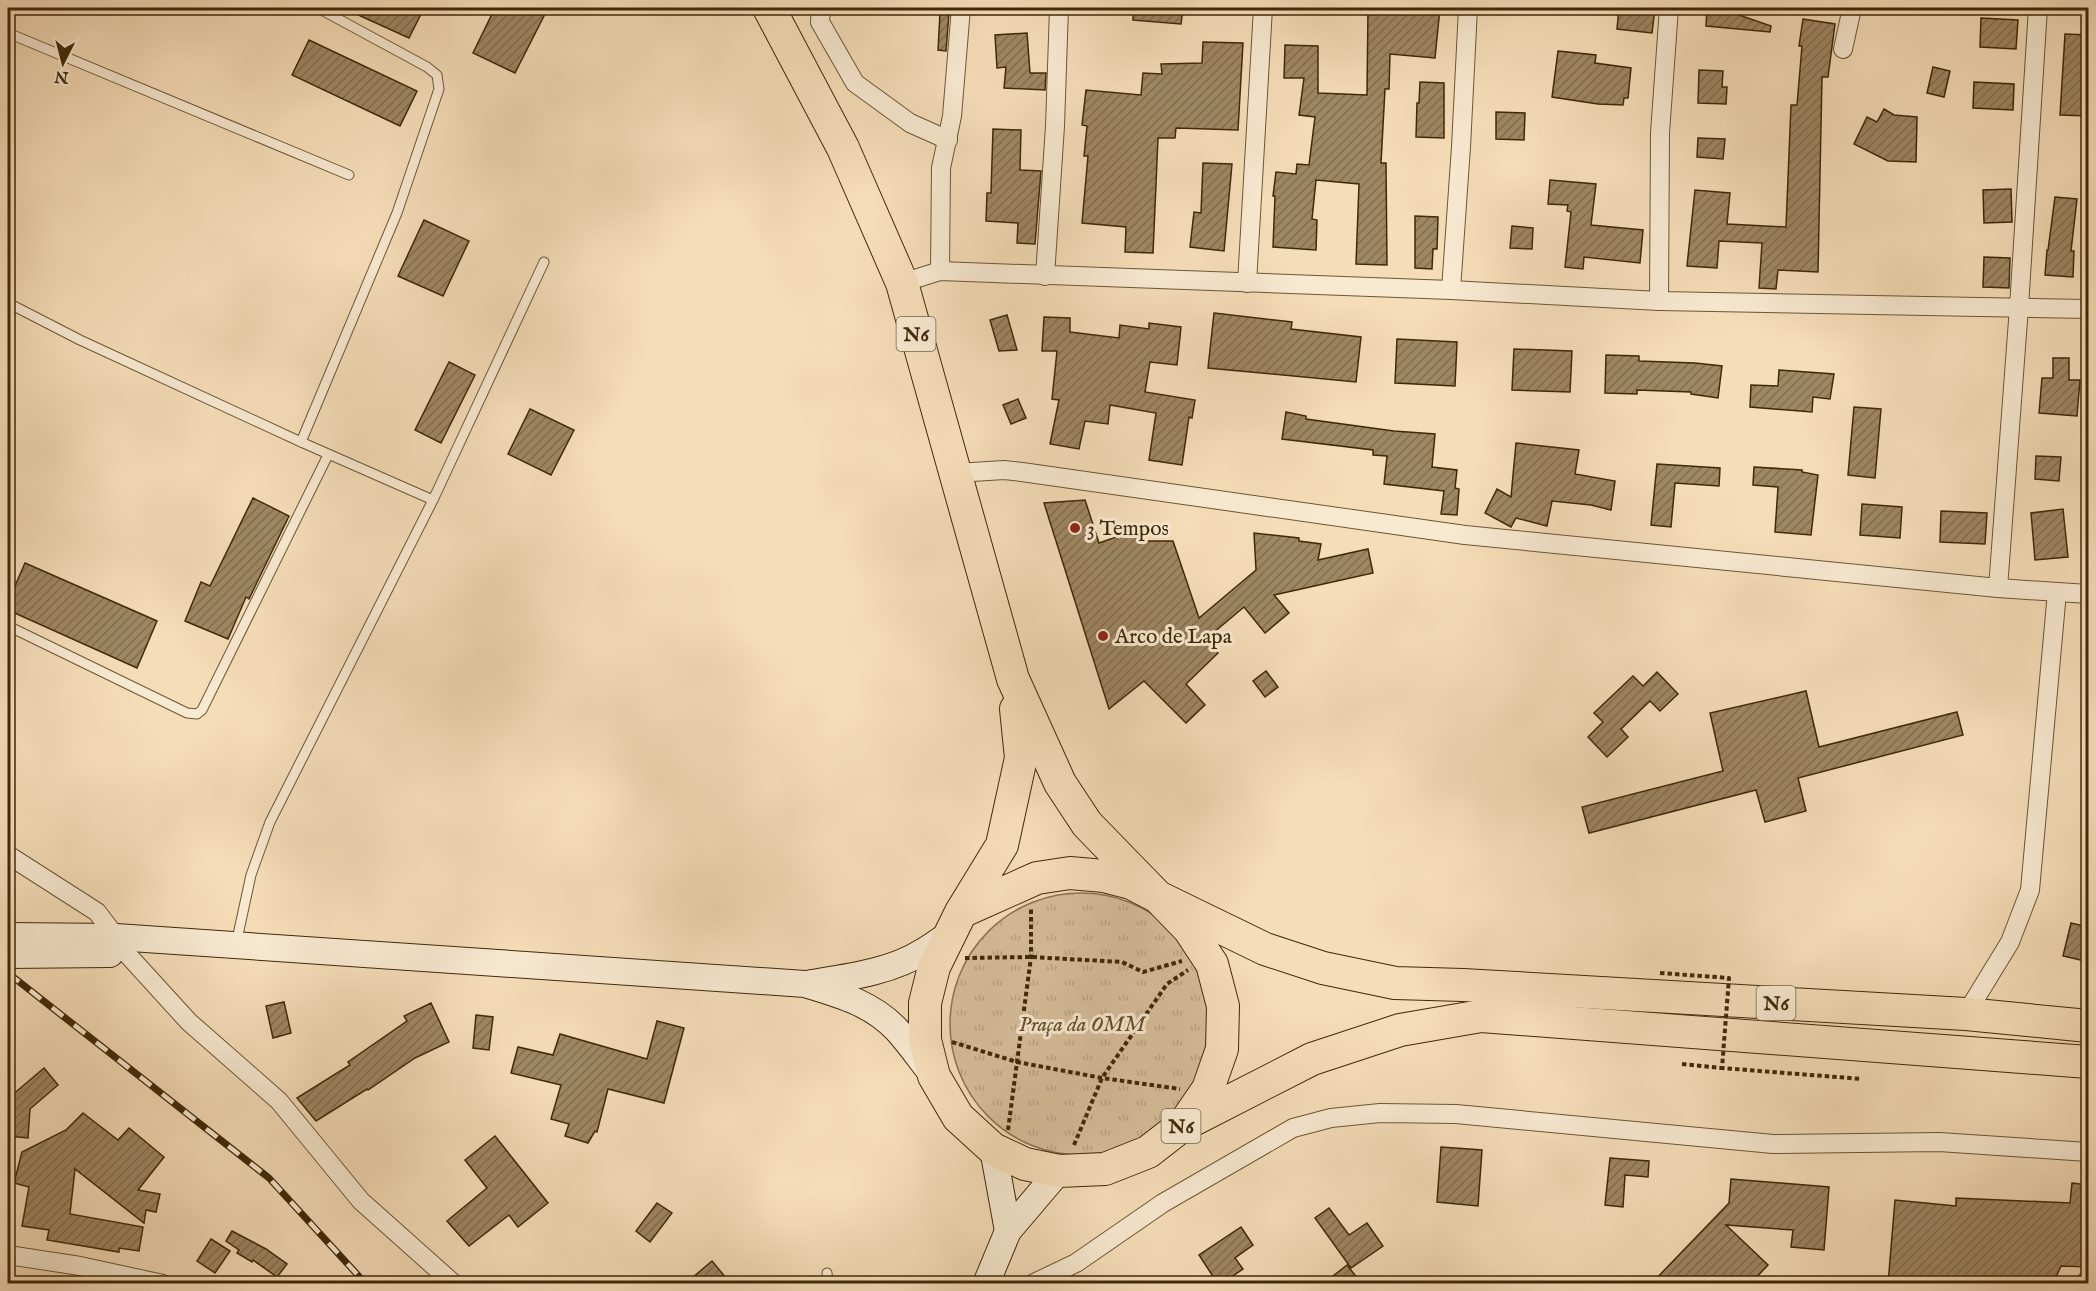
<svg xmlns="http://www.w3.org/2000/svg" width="2096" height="1291" font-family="'IM FELL English',serif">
<defs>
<pattern id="park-tufts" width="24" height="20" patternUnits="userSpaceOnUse" patternTransform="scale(1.5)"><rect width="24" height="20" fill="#d6be9a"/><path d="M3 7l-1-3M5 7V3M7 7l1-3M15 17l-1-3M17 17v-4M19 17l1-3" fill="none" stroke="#b9a383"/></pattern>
<pattern id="building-hatch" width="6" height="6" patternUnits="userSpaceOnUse" patternTransform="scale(1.5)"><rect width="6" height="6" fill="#9e8763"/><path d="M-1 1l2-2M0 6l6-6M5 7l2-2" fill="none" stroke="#826e50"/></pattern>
</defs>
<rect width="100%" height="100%" fill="#f5ddb8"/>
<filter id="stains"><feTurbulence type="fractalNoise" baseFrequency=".00333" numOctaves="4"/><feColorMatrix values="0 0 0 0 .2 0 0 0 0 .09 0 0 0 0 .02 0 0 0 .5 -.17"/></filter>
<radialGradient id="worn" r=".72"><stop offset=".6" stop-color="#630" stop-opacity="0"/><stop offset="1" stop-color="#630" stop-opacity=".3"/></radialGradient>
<circle fill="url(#park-tufts)" stroke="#8a7450" stroke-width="1.5" cx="1081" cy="1024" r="131"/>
<g fill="url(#building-hatch)" stroke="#3f2907" stroke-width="1.5">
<path d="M343,8H424L409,38Z"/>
<path d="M495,8H548L515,73L473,53Z"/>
<path d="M1133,8H1183L1181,24L1133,20Z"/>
<path d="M1368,8H1440L1435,58L1390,54L1389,89H1385L1381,163H1386L1387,265L1356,264L1359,184L1316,180L1312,219L1317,220L1316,250L1273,247L1275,196H1273L1276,172L1296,174L1297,164L1309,165L1315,117L1299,115L1304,78H1284L1285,45L1318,46V93L1367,95Z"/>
<path d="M1619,8H1655L1652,33L1617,29Z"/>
<path d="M1707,8H1737L1736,14L1771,26L1770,32L1706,26Z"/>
<path d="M940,13H949L946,51L938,50Z"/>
<path d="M1981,18L2018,20L2016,49L1980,47Z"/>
<path d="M1803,19L1835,24L1828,77H1822L1818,272L1778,270L1776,289L1759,288L1762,243L1719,241L1717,268L1687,266L1695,190L1730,193L1727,224L1786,227L1791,105H1797L1802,46H1799Z"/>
<path d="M1027,33L1030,73H1046L1045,90L1004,88L1006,67L997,68L995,35Z"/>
<path d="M2065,34L2088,35V116L2060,115Z"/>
<path d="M309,40L417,91L400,126L292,75Z"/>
<path d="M1203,42L1243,43L1238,130L1176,128L1175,138H1158L1153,253L1125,252L1126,227L1082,223L1088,156H1084L1087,126L1082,125L1086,90L1141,95L1143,73L1162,74L1161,64L1202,63Z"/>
<path d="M1558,51L1596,55L1595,63L1631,68L1628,98H1624L1623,105L1598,104L1552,97Z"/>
<path d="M1933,67L1950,71L1944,97L1927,93Z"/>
<path d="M1699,70L1723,71L1722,87H1727L1726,104L1698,103Z"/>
<path d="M1420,82L1444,83V138L1416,137L1417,103H1419Z"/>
<path d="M1974,82L2014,84L2013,110L1973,108Z"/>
<path d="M1884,109L1894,115L1917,117L1916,162L1888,161L1854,144L1867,117L1877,122Z"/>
<path d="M1496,112L1525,113L1524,140L1496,139Z"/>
<path d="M993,129L1021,130L1020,170L1041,171L1035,244L1017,243L1018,223L986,221L987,193H991Z"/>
<path d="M1698,138L1725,139L1723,159L1697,157Z"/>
<path d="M1203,163L1232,164L1224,251L1190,247L1194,212L1201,213Z"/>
<path d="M1550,180L1596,184L1591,225L1643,230L1640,263L1584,257L1583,269L1565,267L1571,212L1567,211L1568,205L1548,204Z"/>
<path d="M2011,189L2012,222L1984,223L1983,190Z"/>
<path d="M2055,197L2077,199L2071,251H2074L2073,277L2045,275L2047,250H2048Z"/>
<path d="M1415,216L1438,217L1437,249H1433L1432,269L1415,268Z"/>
<path d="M424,220L469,241L443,296L398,276Z"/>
<path d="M1512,226L1533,228L1532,249L1510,248Z"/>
<path d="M1984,257L2010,258L2009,288L1983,287Z"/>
<path d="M1214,313L1292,322L1291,329L1361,337L1356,382L1208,368Z"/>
<path d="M1007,315L1017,350L999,351L990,320Z"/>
<path d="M1044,317L1070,318V332L1119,338L1120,325L1149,329V323L1181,327L1177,365L1150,362L1145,392L1195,400L1192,418L1189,417L1182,465L1149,460L1156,413L1110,405L1108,424L1085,421L1079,449L1050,444L1059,400L1052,399L1057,351H1042Z"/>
<path d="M1397,339L1457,342L1455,386L1395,383Z"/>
<path d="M1514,349L1572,351L1570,392L1512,390Z"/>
<path d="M1606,355L1639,356V361L1695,363L1722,366L1718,398L1691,394V392L1637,390V394L1605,393Z"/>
<path d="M2053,358H2069V380H2080L2077,416L2039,413L2042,378H2053Z"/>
<path d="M449,362L475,375L441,443L415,430Z"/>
<path d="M1779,370L1834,374L1830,399L1813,397L1812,412L1750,407L1751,385L1778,386Z"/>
<path d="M1018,399L1026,418L1011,424L1003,405Z"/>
<path d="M1854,407L1881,409L1875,478L1848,475Z"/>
<path d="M530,409L574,430L551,475L508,454Z"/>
<path d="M1286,412L1306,416V419L1394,431L1435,434L1432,467L1457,470L1455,488L1459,489L1457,515L1441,514L1444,491L1384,484L1387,456L1373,455V450L1282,439Z"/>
<path d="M1516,443L1579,450L1575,474L1615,481L1611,510L1591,505L1552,501L1547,526L1516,518L1511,527L1485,513L1497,489L1511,497Z"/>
<path d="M2036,456L2061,457L2059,481L2035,479Z"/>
<path d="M1657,464L1720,468L1719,486L1675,483L1671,527L1651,525Z"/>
<path d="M1754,467L1802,470V472L1818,475L1811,535L1775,532L1778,487L1753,485Z"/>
<path d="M253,498L289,516L249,599L246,597L228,639L185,621L201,582L210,586Z"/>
<path d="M1085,500L1099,543L1136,530L1147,541H1173L1199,618L1256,570L1254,533L1299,538V541L1321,544L1318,560L1368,549L1373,573L1274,595L1289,613L1265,633L1244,607L1206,639L1218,653L1186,684L1205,705L1186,723L1144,681L1109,709L1044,503Z"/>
<path d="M1862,504L1902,507L1900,538L1860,535Z"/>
<path d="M2063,509L2068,557L2035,560L2031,513Z"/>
<path d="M1941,511L1987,513L1985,544L1940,542Z"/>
<path d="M25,563L157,621L137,668L8,610V602Z"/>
<path d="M1266,671L1278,687L1265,697L1253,681Z"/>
<path d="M1657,672L1678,694L1660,711L1650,701L1621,729L1628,737L1607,757L1588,737L1603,722L1594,713L1633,676L1643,686Z"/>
<path d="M1806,691L1819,747L1957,712L1963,735L1798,778L1806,811L1765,822L1756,790L1589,833L1582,807L1723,771L1710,713Z"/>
<path d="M2071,923L2088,927L2081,960L2063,956Z"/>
<path d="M284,1002L291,1033L273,1038L266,1006Z"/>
<path d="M431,1003L449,1042L415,1058L368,1090L367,1089L316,1121L297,1098L350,1065L348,1062L407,1021L404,1016Z"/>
<path d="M476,1015L493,1017L489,1050L473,1048Z"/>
<path d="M657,1021L684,1028L664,1103L608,1089L597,1132L595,1131L588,1143L565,1136L569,1124L551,1119L561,1085L511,1073L518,1047L553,1055L560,1034L647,1059Z"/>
<path d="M44,1068L58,1085L30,1109L28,1138L8,1136L11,1096Z"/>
<path d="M83,1113L118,1140L129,1128L164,1157L138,1190L160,1194L156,1212L146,1210L144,1223L75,1169L70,1214L143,1227L139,1251L119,1248V1252L47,1240L49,1230L22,1226L29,1187L14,1183L22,1152L66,1130Z"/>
<path d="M495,1136L548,1203L518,1227L509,1215L469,1246L447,1221L487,1188L465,1160Z"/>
<path d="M1441,1147L1482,1150L1478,1206L1437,1202Z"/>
<path d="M1610,1158L1649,1161L1648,1177L1625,1175L1623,1207L1605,1205Z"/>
<path d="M1731,1179L1829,1187L1824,1250L1791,1247L1793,1230L1726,1225L1768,1265L1750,1284H1651L1729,1203Z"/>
<path d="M2072,1183L2088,1185V1267L2061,1266L2053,1284H1888L1895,1200L1956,1206V1198L2070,1203Z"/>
<path d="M657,1203L672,1213L650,1242L636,1231Z"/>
<path d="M1329,1208L1349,1235L1367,1223L1383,1246L1351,1268L1315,1218Z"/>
<path d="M1241,1227L1253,1245L1235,1258L1243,1269L1221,1284H1218L1199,1255Z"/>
<path d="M232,1231L266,1249L287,1264L277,1277L253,1260L252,1262L237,1253L239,1250L226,1241Z"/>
<path d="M211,1239L230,1251L215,1273L197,1261Z"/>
<path d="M712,1261L731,1284H685Z"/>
<path d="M1347,1265L1362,1284H1323Z"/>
</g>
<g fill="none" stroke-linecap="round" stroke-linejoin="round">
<defs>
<g id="lane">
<path d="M8,33L349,175"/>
<path d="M8,303L80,340L301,442L433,500"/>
<path d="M301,442L397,213L439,89L437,75L427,67L318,8"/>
<path d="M8,626L187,713L197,714L202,710L328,455"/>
<path d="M236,944L251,875L270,822L433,500L544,262"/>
<path d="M827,1273L828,1284"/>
</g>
<g id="street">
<path d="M821,8L820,22L855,83L910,123L948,140"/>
<path d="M1843,49L1852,8"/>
<path d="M940,271L941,168L952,116L961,8"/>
<path d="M1045,276L1055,126L1059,8"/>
<path d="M902,283L940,271L1451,290L1659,301L2088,309"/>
<path d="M1247,283L1263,8"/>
<path d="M1451,290L1461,147L1468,8"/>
<path d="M1659,301L1660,133L1669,8"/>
<path d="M956,473L1004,470L1022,472L1465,535L1998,588L2088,594"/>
<path d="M1998,588L2019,307L2038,8"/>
<path d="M8,855L97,912L116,937"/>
<path d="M127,954L189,1022L279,1101L361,1201L454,1284"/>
<path d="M1966,1014L2010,942L2030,890L2057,592"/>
<path d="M8,1255L80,1266L163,1284"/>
<path d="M1032,1284L1076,1263L1163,1203L1293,1128L1331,1118L1380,1113L1456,1114L1773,1144L1939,1142L2088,1152"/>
<path d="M2084,1284L2088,1279"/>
</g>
<g id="secondary">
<path d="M8,936L116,937L805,984C838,994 872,1003 897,1030C909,1043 920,1059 932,1074"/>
<path d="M8,955L110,954"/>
<path d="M811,983C849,977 891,972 924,951C933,946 942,939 951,933"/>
<path d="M993,1149L1008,1231"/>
<path d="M986,1284L1008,1231L1059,1171"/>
</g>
<g id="highway">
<path d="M769,8L843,148L902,283L1013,679L1060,783L1087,824L1158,897L1265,949L1323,968L1395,983L1463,985L1966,1014L2088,1026"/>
<path d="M961,912L1037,878L1070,873L1104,876L1131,883L1158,897L1189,929L1212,964L1223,1006L1222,1049L1208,1089L1184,1124L1148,1152L1105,1169L1059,1171L1025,1164L993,1149L958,1117L934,1076L925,1040V1003L934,967L961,912L1002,845L1021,758L1016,709"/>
<path d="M1187,1123L1312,1059L1400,1030L1481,1016L2088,1062"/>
</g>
</defs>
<use href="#lane" stroke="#6c5633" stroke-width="11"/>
<use href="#street" stroke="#6c5633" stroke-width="20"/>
<use href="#secondary" stroke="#3f2907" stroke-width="28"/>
<use href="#highway" stroke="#3f2907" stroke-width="34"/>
<g stroke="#3f2907" stroke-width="4" stroke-dasharray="4.5 3" stroke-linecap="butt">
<path d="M965,958L1031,957L1122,962L1143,972L1182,961"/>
<path d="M952,1042L1017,1062L1102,1078L1180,1089"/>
<path d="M1682,1064L1722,1068"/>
<path d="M1008,1130L1031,957V908"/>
<path d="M1074,1145L1102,1078L1167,984L1188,970"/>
</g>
<use href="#lane" stroke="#f8e9d1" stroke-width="9"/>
<use href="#street" stroke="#f8e9d1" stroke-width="18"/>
<use href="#secondary" stroke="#f8e9d1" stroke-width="26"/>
<use href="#highway" stroke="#f5ddb8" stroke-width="32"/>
<defs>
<path id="rail" d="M8,973L269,1178L366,1284"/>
</defs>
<use href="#rail" stroke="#3f2907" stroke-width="7"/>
<use href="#rail" stroke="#f8e9d1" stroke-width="4.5" stroke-dasharray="14" stroke-linecap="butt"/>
<path stroke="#3f2907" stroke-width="4" stroke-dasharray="4.5 3" stroke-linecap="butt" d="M1660,973L1729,978L1722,1068L1862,1079"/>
</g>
<g fill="#8f2418" stroke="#f8e9d1" stroke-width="2">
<circle cx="1075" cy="528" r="6"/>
<circle cx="1103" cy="636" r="6"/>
</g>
<g text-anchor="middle" stroke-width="6" stroke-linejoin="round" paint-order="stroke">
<g fill="#f8e9d1" stroke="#766344" stroke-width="1.5">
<rect x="896.5" y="317" width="39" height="34" rx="4.5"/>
<rect x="1756.5" y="986" width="39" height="34" rx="4.5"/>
<rect x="1161.5" y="1109" width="39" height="34" rx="4.5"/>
</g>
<g font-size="20" font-weight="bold" fill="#3f2907">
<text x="916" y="341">N6</text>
<text x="1776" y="1010">N6</text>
<text x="1181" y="1133">N6</text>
</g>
<g font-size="21" fill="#3f2907" stroke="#f8e9d1" text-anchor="start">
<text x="1087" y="535">3 Tempos</text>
<text x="1115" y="643">Arco de Lapa</text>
</g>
<g font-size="21" font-style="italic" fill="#654e2c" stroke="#f8e9d1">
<text x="1082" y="1031">Praça da OMM</text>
</g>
</g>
<rect width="2096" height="1291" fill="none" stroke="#f5ddb8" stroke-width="30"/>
<rect x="9" y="9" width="2078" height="1273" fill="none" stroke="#3f2907" stroke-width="3"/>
<rect x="15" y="15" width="2066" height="1261" fill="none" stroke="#3f2907" stroke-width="1.5"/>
<g transform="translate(63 63) rotate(186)" stroke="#f8e9d1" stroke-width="4.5" paint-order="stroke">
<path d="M0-4.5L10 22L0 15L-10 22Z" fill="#3f2907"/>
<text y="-9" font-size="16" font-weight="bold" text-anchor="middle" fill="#3f2907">N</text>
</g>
<rect width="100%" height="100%" filter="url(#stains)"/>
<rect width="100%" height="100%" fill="url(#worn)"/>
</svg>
